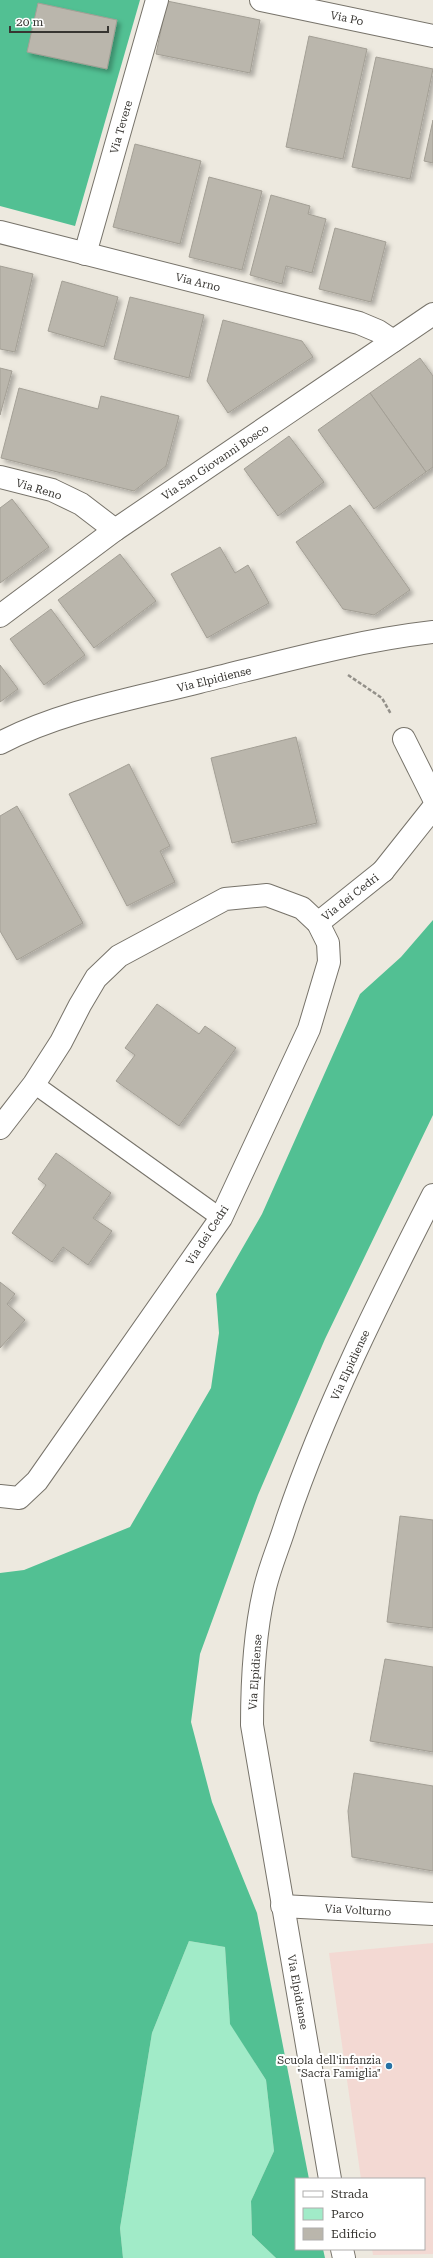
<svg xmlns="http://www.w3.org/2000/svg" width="433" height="2258" font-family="'Roboto Serif',serif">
<defs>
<filter id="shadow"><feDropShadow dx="3.5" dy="3.5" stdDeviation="2" flood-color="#0004"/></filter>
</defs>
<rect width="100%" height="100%" fill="#ede9df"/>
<path fill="#f3d9d3" d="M433,1943V2254L373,2255L372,2249H424V2179H361L329,1953Z"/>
<path fill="#a1ebc8" d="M189,1941L225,1947L230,2023L266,2080L274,2151L251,2201L252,2235L276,2258H123L120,2228L152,2033Z"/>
<g fill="#52c093">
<path d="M0,0H140L75,226L0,206Z"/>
<path d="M433,920V1115L325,1339L258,1495L200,1654L191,1722L212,1802L257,1913L309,2179H296V2249H323L325,2258H276L252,2235L251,2201L274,2151L266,2080L230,2024L225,1947L189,1941L152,2033L120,2228L123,2258H0V1573L24,1570L130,1527L211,1388L219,1333L216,1294L262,1214L360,994L401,957Z"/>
</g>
<g fill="#bab6ac" stroke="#a39f95" filter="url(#shadow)">
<path d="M167,1L260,20L250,73L156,54Z"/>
<path d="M38,3L117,20L107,69L27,52Z"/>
<path d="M309,36L367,49L343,159L286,147Z"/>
<path d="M376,57L433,69L410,179L352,167Z"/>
<path d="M433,120V163L424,161Z"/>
<path d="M135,144L201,161L180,244L113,227Z"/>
<path d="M209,177L262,191L242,270L189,257Z"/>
<path d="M271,195L310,206L308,214L326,219L312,273L286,266L282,284L250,275Z"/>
<path d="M335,228L386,242L371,302L319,289Z"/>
<path d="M0,266L33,274L15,352L0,349Z"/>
<path d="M62,281L118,297L104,347L48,331Z"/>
<path d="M130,297L204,315L189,378L114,359Z"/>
<path d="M223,320L302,341L313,357L228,413L207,381Z"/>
<path d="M420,358L433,376V467L426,472L370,393Z"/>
<path d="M0,368L12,371L0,415Z"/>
<path d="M19,388L98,409L101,396L179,416L166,466L134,491L1,458Z"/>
<path d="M370,393L426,472L374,509L318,430Z"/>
<path d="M289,436L324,482L278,516L244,469Z"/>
<path d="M12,499L49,547L0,583V508Z"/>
<path d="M350,505L410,590L374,615L343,609L296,542Z"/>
<path d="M220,547L235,573L248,565L269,603L207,638L171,574Z"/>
<path d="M120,554L156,601L94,648L58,600Z"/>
<path d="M51,609L85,655L44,685L10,639Z"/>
<path d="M0,665L18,689L0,702Z"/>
<path d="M296,737L317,823L232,843L211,758Z"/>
<path d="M129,764L170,846L160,851L175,882L127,906L69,794Z"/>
<path d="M17,806L83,923L17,960L0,931V816Z"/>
<path d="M157,1004L199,1034L205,1026L236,1048L179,1126L116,1081L135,1055L125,1048Z"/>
<path d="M56,1153L111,1193L93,1218L112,1231L88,1265L63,1247L52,1262L12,1233L46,1185L38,1179Z"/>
<path d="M0,1282L15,1294L7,1304L25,1320L0,1348Z"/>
<path d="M400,1516L433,1520V1628L387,1622Z"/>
<path d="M385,1659L433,1667V1752L370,1741Z"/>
<path d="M354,1773L433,1786V1871L352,1857L348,1811Z"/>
</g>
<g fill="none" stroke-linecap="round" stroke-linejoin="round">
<defs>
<path id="service" d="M34,1084L221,1218"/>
<g id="pedestrian">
<path d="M404,739L433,797"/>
<path d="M383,871L433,808"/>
</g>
<g id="minor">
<path d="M261,0L433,36"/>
<path d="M0,232L359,323L378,331L393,341"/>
<path d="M85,254L157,0"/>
<path d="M0,477L52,490L81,504L115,530"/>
<path d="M318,923L383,871"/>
<path d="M0,1128L34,1084L61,1042L80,1005L96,978L119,956L225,899L267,895L302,908L318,923L328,943L329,962L309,1029L221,1218L37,1481L19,1498L0,1496"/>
<path d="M282,1906L433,1914"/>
</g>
<path id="tertiary" d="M0,616L115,530L433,314"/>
<g id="secondary">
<path d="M0,743C62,711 132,699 199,682C277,663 354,641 433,632"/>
<path d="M330,2179L252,1725C252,1680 254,1636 264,1592C269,1568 280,1544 287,1520C325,1408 379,1301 433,1195"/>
<path d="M342,2249L344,2258"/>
</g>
</defs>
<use href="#service" stroke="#77736a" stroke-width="20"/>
<use href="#pedestrian" stroke="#77736a" stroke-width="24"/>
<use href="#minor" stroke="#77736a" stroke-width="24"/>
<use href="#tertiary" stroke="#77736a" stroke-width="24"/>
<use href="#secondary" stroke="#77736a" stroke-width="24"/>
<path stroke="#939089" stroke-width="2.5" stroke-dasharray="4 2" stroke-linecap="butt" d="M348,675L382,698L391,714"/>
<use href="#service" stroke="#fff" stroke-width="18"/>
<use href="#pedestrian" stroke="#fff" stroke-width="22"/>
<use href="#minor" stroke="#fff" stroke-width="22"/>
<use href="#tertiary" stroke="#fff" stroke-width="22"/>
<use href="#secondary" stroke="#fff" stroke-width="22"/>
</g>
<circle fill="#2772a5" stroke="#fff" stroke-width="1.5" cx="389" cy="2066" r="4"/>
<g text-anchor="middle" stroke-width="4" stroke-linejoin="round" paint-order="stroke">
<g font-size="11" fill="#373531" stroke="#fff">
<text transform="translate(347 18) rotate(12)" y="4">Via Po</text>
<text transform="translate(121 127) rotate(-74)" y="4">Via Tevere</text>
<text transform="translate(198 282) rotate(14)" y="4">Via Arno</text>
<text transform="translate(215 462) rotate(-34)" y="4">Via San Giovanni Bosco</text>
<text transform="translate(39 489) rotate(17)" y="4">Via Reno</text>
<text transform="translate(214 679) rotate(-14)" y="4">Via Elpidiense</text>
<text transform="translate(350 897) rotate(-38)" y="4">Via dei Cedri</text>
<text transform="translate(207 1235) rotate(-57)" y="4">Via dei Cedri</text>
<text transform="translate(350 1365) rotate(-65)" y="4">Via Elpidiense</text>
<text transform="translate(255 1672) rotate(-86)" y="4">Via Elpidiense</text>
<text transform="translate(358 1910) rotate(3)" y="4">Via Volturno</text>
<text transform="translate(298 1992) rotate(80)" y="4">Via Elpidiense</text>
</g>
<g font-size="11" fill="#373531" stroke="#fff" text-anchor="end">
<text x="381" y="2064">Scuola dell'infanzia<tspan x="381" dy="13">"Sacra Famiglia"</tspan></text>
</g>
</g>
<rect x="295" y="2178" width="130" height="72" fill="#ffffff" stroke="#afaead"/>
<rect x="303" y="2191" width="20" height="6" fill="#ffffff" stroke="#afaead"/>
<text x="331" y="2198" font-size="12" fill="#373531">Strada</text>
<rect x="303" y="2208" width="20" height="12" fill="#a1ebc8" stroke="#afaead"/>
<text x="331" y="2218" font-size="12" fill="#373531">Parco</text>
<rect x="303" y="2228" width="20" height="12" fill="#bab6ac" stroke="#afaead"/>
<text x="331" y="2238" font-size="12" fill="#373531">Edificio</text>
<path d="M10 26v6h98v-6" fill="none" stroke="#373531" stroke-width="2"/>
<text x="16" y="26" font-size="12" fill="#373531" stroke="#ffffff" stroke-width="3" paint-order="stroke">20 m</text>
</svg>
